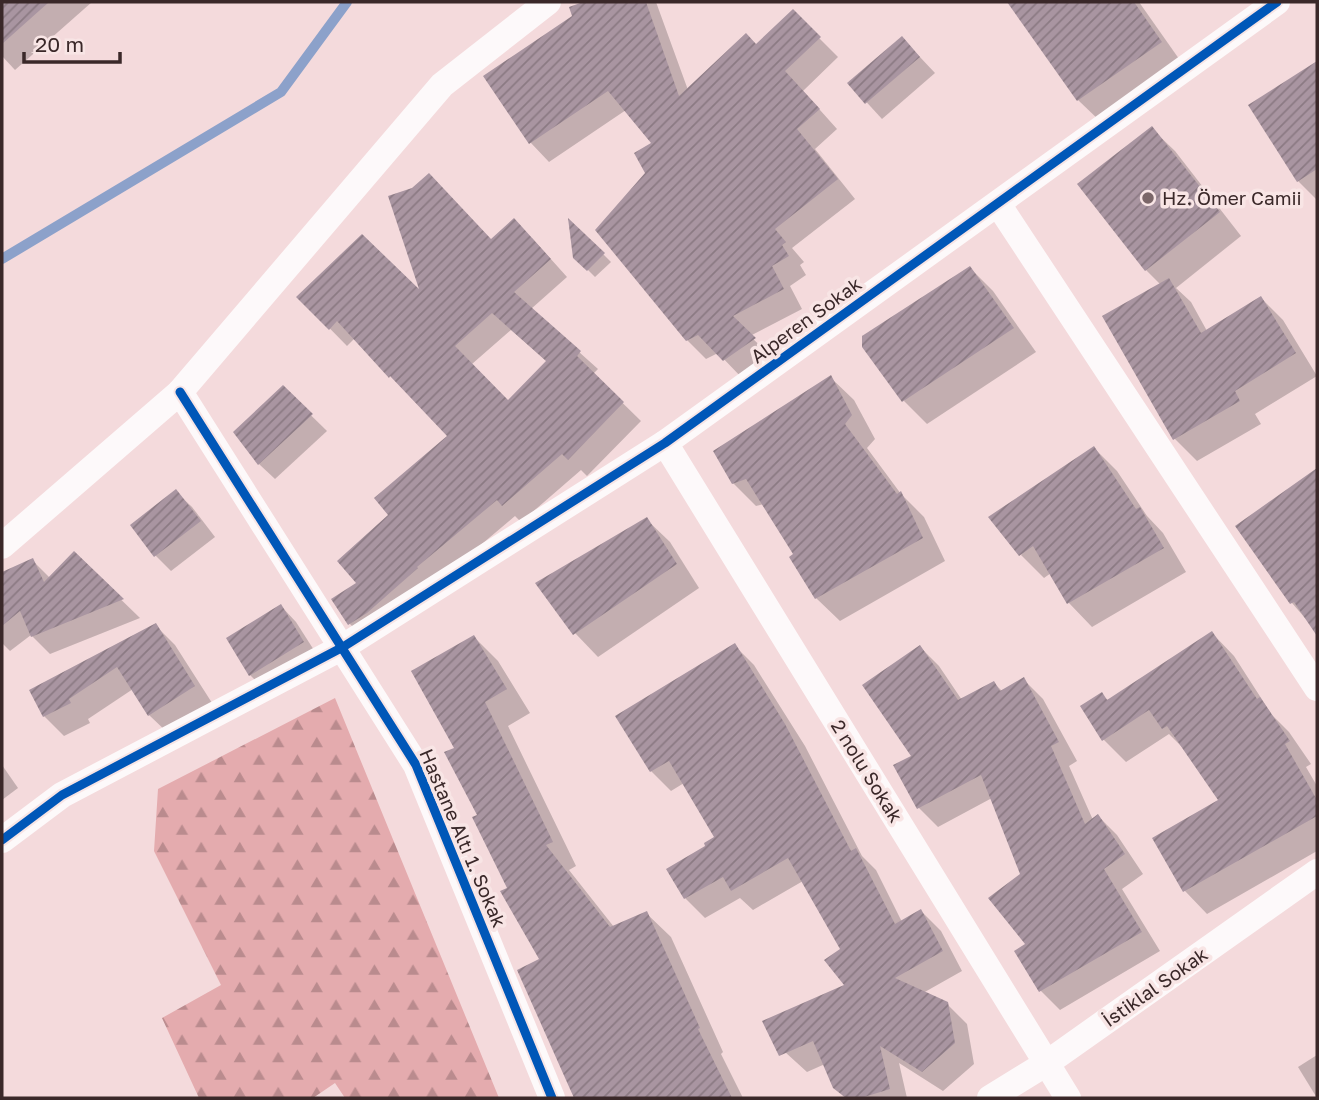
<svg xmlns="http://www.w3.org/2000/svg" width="1319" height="1100" font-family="'Golos Text',sans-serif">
<defs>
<pattern id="forest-firs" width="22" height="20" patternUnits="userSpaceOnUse" patternTransform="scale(1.75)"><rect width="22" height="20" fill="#e4abae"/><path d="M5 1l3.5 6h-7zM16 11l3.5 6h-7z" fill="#ba8b8e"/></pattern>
<pattern id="building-hatch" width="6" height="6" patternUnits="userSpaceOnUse" patternTransform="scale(1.75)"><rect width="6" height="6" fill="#a995a1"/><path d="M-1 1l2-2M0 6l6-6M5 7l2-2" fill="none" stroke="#8b7a83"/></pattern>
</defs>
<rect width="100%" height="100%" fill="#f4dadc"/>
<path fill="url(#forest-firs)" d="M335,698L499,1098H345L335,1083L313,1098H199L162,1018L221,985L154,851L158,789Z"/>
<g fill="#0003" fill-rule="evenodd">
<path d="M2,2H92L15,70L2,56Z"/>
<path d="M588,2H656L688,90L757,46L793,12L838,57L803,91L837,129L815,149L855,199L792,248L804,262L800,265L806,275L790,286L802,309L750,336L773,358L743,379L718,353L706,359L687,340L647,173L654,144L626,110L549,162L531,143L486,77L574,17L571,8Z"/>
<path d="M1009,2H1139L1184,66L1102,123L1078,100Z"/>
<path d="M902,38L935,73L882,119L849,83Z"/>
<path d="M1317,63V200L1298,181L1250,106Z"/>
<path d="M1151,128L1175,151L1241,236L1176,288L1191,302L1207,331L1261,298L1283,320L1317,376L1255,414L1261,424L1197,461L1175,439L1161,285L1146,270Z"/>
<path d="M532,238L567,277L531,309L598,369L593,374L641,421L587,476L581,470L521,522L515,516L367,641L350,624L359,583L391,515L450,436L355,338L347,346L299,297L423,296L491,241ZM511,330L548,362L508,402L472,364Z"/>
<path d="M603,254L611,262L595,277L583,265Z"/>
<path d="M970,268L993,291L1036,352L927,424L904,401Z"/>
<path d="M830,377L854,400L875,439L867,448L901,494L924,517L945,561L840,621L816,598L796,555L764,504L756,506L733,483Z"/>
<path d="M283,388L327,431L275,479L259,464Z"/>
<path d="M1094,448L1117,471L1147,516L1163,533L1186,572L1092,627L1069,603L1051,573L1044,578L1021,555Z"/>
<path d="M1308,477L1317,486V632L1292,603L1237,526Z"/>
<path d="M176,492L192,507L215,537L171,571L155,555Z"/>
<path d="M646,519L670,542L699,588L598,657L575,633Z"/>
<path d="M74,554L140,618L50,654L31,635L10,651L2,643V586L33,561L50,578Z"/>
<path d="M281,606L296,622L319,658L266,691L250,675Z"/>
<path d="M156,626L175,645L214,706L169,734L149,715L133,689L88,719L90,723L64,736L44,716Z"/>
<path d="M1212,633L1234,656L1272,715L1289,732L1311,764L1306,767L1317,786V851L1207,914L1185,891L1154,839L1220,801L1186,751L1169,734L1126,762L1104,740L1083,707L1102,695L1109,701Z"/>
<path d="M474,637L498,661L530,713L508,726L576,866L569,870L614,927L646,913L671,937L723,1052L721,1054L743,1098H576L519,971L542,960L509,889L456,748Z"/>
<path d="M734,645L754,665L805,746L862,856L876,870L902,922L921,911L941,931L962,971L923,993L947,1004L967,1024L974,1064L943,1091L899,1063L907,1098H845L835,1087L825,1064L807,1072L774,1042L847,986L842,950L803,881L753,910L740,898L705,918L685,898L708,847L717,837L684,783L671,791L651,771L618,717Z"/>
<path d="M920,647L939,666L962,700L994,683L1003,692L1024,680L1043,699L1077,761L1069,766L1093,820L1098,816L1117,835L1143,874L1122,889L1160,951L1060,1010L1041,991L1016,952L1027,945L1022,875L992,798L938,827L919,808L895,766L914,757Z"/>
<path d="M2,765L18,788L2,800Z"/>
<path d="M1317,1055V1098L1298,1067Z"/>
</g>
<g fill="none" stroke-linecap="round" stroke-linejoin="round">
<path stroke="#8ca1ca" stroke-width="10" d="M2,259L281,92L347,2"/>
</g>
<g fill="url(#building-hatch)" fill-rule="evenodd">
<path d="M2,2H49L2,44Z"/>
<path d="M583,2H646L679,96L746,33L756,44L793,9L821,37L785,71L820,109L797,129L838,179L775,229L786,242L782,245L789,256L772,266L784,289L733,316L756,338L723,361L698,335L686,341L595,230L645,173L634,153L651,143L608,91L529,144L483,76L572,16L569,7Z"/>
<path d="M1007,2H1134L1162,42L1077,101Z"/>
<path d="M902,36L920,57L865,104L847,83Z"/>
<path d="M1317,61V169L1297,182L1248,105Z"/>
<path d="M1152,126L1220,212L1145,271L1077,184Z"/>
<path d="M429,173L491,239L514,218L551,259L514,292L581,351L577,356L624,402L568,460L562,454L502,506L497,500L417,567L418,568L367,613L348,625L331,599L356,583L337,561L388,515L374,498L447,436L390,376L389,378L337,321L329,330L296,297L362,234L419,289L388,196L412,188ZM492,313L546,361L508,400L455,346Z"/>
<path d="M568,218L605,253L587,271L573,258Z"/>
<path d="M970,266L1014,328L902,402L862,347V336Z"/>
<path d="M1169,278L1201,333L1261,296L1296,353L1235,391L1240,401L1173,440L1102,316Z"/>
<path d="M831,375L852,415L845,424L897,494L901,491L923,538L815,599L789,557L793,554L746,479L732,484L713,451Z"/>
<path d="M283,385L313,414L258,465L233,432Z"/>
<path d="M1094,446L1136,509L1140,507L1164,548L1067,604L1033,546L1019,556L988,517Z"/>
<path d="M1317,468V636L1294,602L1290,604L1235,526Z"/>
<path d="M176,489L201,521L154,557L130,525Z"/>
<path d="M647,517L677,564L573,635L535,583Z"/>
<path d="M74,551L124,599L31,637L20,611L2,626V572L33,558L44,582Z"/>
<path d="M281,604L304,642L249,676L226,638Z"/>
<path d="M156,623L195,686L148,716L117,667L69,699L71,703L43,717L29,690Z"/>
<path d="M1212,631L1257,699L1260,697L1290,741L1285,744L1317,800V816L1183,892L1152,838L1218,800L1167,726L1162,729L1149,710L1102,741L1080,706L1102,692L1107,700Z"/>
<path d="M474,635L507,689L485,702L553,842L546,845L610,927L647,911L700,1028L698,1029L732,1098H574L517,970L539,959L500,891L507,888L472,817L477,815L444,752L454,748L411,671Z"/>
<path d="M735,643L785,724L851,851L856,848L895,924L921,909L943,951L895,978L948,1002L955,1043L922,1072L880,1046L890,1089L861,1098H846L833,1088L813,1041L779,1056L762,1021L844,985L824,960L840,949L788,858L731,891L723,877L684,899L666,869L705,846L704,843L714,837L669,761L650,772L615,716Z"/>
<path d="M920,645L958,700L994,681L1000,691L1024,677L1059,742L1051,746L1085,824L1098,814L1125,854L1104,869L1142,932L1039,992L1014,951L1025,944L988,898L1020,874L981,775L917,809L893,765L911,756L862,685Z"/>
</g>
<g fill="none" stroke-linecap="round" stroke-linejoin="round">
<g stroke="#fdf9fa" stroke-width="26">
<path d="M998,204L1317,688"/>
<path d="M180,392L416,765L552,1098"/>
<path d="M665,443L1068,1098"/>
<path d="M2,546L180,392L442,85L548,2"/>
<path d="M2,840L62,795L343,647L665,443L1277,2"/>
<path d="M990,1098L1047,1063L1317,872"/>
</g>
<defs>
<g id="cycleway">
<path d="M180,392L416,765L552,1098"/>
<path d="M2,840L62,795L343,647L665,443L1277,2"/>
</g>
</defs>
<use href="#cycleway" stroke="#f8e5e5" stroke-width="13"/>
<use href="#cycleway" stroke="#0057b8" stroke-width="9"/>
</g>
<circle fill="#7b6668" stroke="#f8e5e5" stroke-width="2.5" cx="1148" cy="198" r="7"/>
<g text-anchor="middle" stroke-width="7" stroke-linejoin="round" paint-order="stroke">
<g font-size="19" fill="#3a2829" stroke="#f8e5e5" text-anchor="start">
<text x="1162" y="205">Hz. Ömer Camii</text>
</g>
<g font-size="19" fill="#3a2829" stroke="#f8e5e5">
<text transform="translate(806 320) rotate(-36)" y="7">Alperen Sokak</text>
<text transform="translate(867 771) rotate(58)" y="7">2 nolu Sokak</text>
<text transform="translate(463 838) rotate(67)" y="7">Hastane Altı 1. Sokak</text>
<text transform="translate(1155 987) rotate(-35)" y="7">İstiklal Sokak</text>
</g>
</g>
<rect width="1319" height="1100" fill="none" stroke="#3a2829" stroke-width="7"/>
<path d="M24 52v10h96v-10" fill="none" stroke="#3a2829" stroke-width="3.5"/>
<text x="35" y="52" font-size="21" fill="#3a2829" stroke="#f8e5e5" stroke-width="5" paint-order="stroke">20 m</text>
</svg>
